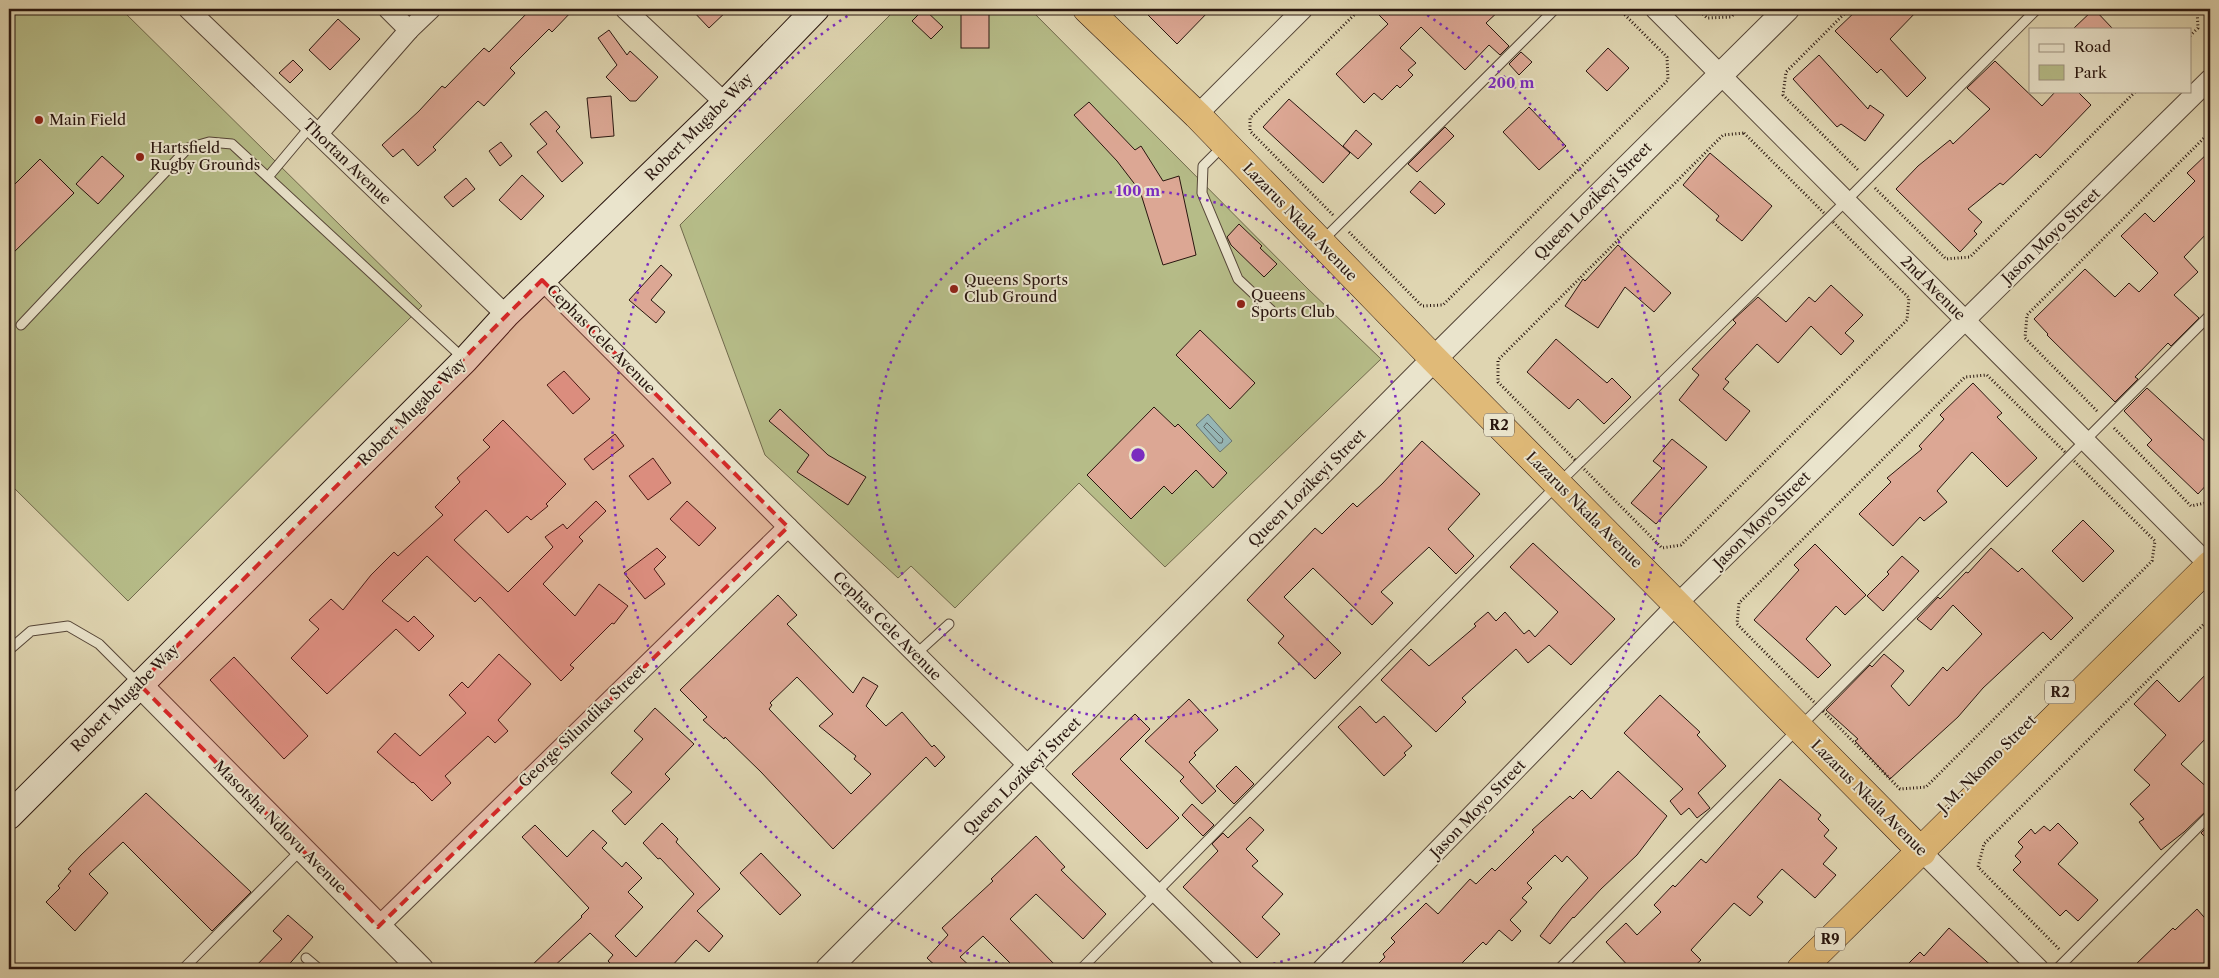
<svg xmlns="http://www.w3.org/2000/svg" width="2219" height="978" font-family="'Libre Caslon Text',serif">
<rect width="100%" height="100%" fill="#dfd5b1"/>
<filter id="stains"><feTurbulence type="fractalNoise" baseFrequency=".004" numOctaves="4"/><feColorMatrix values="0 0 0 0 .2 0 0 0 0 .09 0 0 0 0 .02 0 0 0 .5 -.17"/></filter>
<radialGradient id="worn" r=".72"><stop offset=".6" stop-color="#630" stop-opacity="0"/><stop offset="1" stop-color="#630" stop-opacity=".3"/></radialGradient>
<g fill="#b6bc88" stroke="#70694c">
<path d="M9,9H121L422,306L128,601L9,483Z"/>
<path d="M896,9H1030L1308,289L1381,359L1165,567L1079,483L955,608L911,566L898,578L765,455L680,225Z"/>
</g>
<path fill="#96b6b5" stroke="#6a7673" d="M1208,414L1232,441L1220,452L1196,425Z"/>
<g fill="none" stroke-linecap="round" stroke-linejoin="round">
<path stroke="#606662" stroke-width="1" d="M1207,423L1223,439L1222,443H1219L1204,427Z"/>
</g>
<g fill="#dca794" stroke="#29160f" fill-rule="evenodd">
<path d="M531,9H574L552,32L549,29L510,68L515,73L484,106L478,101L433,147L436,150L418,166L403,149L393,157L382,145L419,111L442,86L445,88L484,48L489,52Z"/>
<path d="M691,9H729L709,28Z"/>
<path d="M924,9L943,27L931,39L912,21Z"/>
<rect x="961" y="9" width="28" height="39"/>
<path d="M1142,9H1211L1177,44Z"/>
<path d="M1373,9H1501L1486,23L1509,46L1500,55L1489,45L1465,70L1421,27L1400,48L1416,63L1408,70L1413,75L1400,88L1397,85L1382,100L1374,93L1364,103L1336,74L1388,24Z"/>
<path d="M1858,9H1919L1890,39L1926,78L1907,97L1881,69L1877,73L1835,31Z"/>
<path d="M2094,9L2113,29H2073Z"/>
<path d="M338,19L360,39L330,70L309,50Z"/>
<path d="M609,30L627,55L630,51L658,77L636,101H630L606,77L617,65L598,38Z"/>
<path d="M1608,48L1629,68L1607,91L1586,71Z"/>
<path d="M1521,52L1532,62L1519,75L1509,64Z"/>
<path d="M1819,55L1868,109L1870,105L1884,115L1865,141L1841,124L1837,127L1793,79Z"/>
<path d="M293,60L303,70L290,83L279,73Z"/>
<path d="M1995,61L2042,106L2056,91H2077L2091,105L2040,158L2036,154L2003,185L2000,183L1968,209L1982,222L1974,231L1977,234L1960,252L1896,189L1918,166L1950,140L1953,144L1990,109L1967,88Z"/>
<path d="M611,96L614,136L591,138L587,98Z"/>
<path d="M1289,99L1350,153L1323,183L1263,127Z"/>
<path d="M1089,102L1135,150L1141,146L1163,181L1179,176L1196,255L1163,265L1140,191L1117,161L1074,115Z"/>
<path d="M1529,107L1566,146L1539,170L1503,132Z"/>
<path d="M546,111L560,127L556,131L583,163L562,182L537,152L547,144L530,124Z"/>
<path d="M1445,127L1454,136L1417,172L1408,164Z"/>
<path d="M1356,130L1372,144L1358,159L1343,146Z"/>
<path d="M501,142L512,156L500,166L489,151Z"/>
<path d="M2210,151V230L2184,257L2198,272L2174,295L2199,318L2171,346L2168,343L2135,377L2138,379L2115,402L2047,335L2048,334L2034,319L2085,269L2115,297L2129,283L2139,292L2158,273L2121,236L2145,213L2154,222L2195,181L2187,173Z"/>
<path d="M1710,153L1772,206L1742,241L1716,220L1719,216L1683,185Z"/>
<path d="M102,156L124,176L98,204L76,184Z"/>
<path d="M40,159L74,193L9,257V190Z"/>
<path d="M522,175L544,196L521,220L499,200Z"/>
<path d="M466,178L475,189L453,207L444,197Z"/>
<path d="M1420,181L1445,204L1435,214L1410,192Z"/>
<path d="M1239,224L1262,246L1260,248L1277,264L1264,277L1231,245L1227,237Z"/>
<path d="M1618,245L1671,293L1654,312L1625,287L1598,328L1565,306L1583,279L1585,281Z"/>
<path d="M661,265L672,275L651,300L665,312L656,323L629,300Z"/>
<path d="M1831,285L1863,315L1845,333L1854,341L1841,355L1811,326L1778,363L1757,344L1725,379L1729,382L1723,389L1750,411L1726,441L1679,400L1699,375L1692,369L1736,323L1733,320L1758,297L1786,322L1809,297L1815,302Z"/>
<path d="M1200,330L1255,383L1230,409L1176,355Z"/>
<path d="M1556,339L1607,383L1612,378L1631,397L1604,424L1578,399L1569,409L1527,372Z"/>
<path d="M564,371L590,399L573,414L547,385Z"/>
<path d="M1973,383L2002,413L1997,417L2037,458L2007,487L1972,452L1937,491L1947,502L1924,521L1920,517L1893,546L1859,514L1891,482L1887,478L1922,449L1919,446L1944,419L1940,415Z"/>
<path d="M2147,388L2210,446V481L2198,494L2147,445L2152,440L2124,411Z"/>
<path d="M1154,407L1175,427L1178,424L1227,473L1213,488L1196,470L1172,494L1164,486L1131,519L1087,475Z"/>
<path d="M780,409L828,455L866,477L848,505L797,472L809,455L769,421Z"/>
<path d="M503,420L566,484L546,504L548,506L531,520L527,516L508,533L486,510L454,540L508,592L553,547L545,537L563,524L567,529L596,501L606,511L579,537L583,541L543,584L575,616L599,584L628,606L614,624L612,623L570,665L574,668L561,681L480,597L475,602L427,556L382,601L408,622L414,616L434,636L419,651L396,629L327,694L291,658L319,629L309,620L331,599L343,610L371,575L394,552L398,556L443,515L435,507L460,482L457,478L490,447L483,440Z"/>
<path d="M615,434L624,446L593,470L584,459Z"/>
<path d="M1672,439L1707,467L1656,524L1631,503L1662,468L1653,461Z"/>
<path d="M1422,441L1480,494L1448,529L1474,556L1456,574L1429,547L1381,592L1393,603L1372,625L1313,568L1284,597L1341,653L1315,679L1278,643L1284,636L1247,600L1315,528L1322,534L1353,503L1357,507L1382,484Z"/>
<path d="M653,458L671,483L648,500L629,476Z"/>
<path d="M687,501L716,528L699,546L670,519Z"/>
<path d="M2083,520L2114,551L2083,582L2052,551Z"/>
<path d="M1533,543L1615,619L1571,665L1549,645L1528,663L1516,649L1462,698L1466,702L1436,732L1381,680L1411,649L1429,666L1476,626L1474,624L1488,612L1496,621L1505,612L1524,634L1529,630L1535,637L1558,612L1510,567Z"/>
<path d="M1815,544L1866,595L1845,615L1836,606L1806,639L1831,665L1818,678L1754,620L1799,570L1794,565Z"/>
<path d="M657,548L666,557L654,569L665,584L645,599L624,573Z"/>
<path d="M1991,548L2018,572L2022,568L2073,618L2051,640L2043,632L1983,688L1958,717L1890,779L1855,741L1858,739L1826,710L1870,665L1872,667L1884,654L1904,671L1891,686L1909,706L1943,667L1947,671L1982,634L1953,605L1931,630L1917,619L1938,597L1940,599L1966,572L1968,573Z"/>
<path d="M1902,556L1919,571L1883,611L1867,596L1889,574L1887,572Z"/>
<path d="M778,595L797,615L787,624L853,693L863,677L878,686L866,706L886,726L902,712L932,747L934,745L945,757L935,767L926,757L833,849L761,772L725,737L724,739L703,720L707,717L680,690ZM797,677L833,714L819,726L856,756L854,759L871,774L851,794L769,709L772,705L770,703Z"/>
<path d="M499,654L531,684L498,720L508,731L495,743L488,736L445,776L451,783L432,801L413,782L412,783L377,752L395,733L420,756L466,713L449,695L462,682L468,688Z"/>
<path d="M234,657L308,736L284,759L210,680Z"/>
<path d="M2210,670V734L2181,764L2210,790V809L2206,811L2184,832L2161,850L2139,822L2144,819L2130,804L2150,785L2134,770L2166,735L2134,704L2157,680L2179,702Z"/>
<path d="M1660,695L1700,732L1697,735L1726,766L1698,793L1710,808L1697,818L1689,808L1681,815L1670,801L1683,789L1624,733Z"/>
<path d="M1189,699L1218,730L1194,753L1196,755L1189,762L1216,791L1202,804L1180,781L1184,777L1145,741Z"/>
<path d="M1360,706L1376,723L1384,716L1412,746L1404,753L1406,755L1384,776L1338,727Z"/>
<path d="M655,708L694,744L665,774L670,779L625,825L612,811L632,792L611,773L643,739L634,731Z"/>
<path d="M1135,714L1150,729L1120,759L1179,818L1147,849L1072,774Z"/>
<path d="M1236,766L1254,784L1234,804L1216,786Z"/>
<path d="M1618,771L1667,816L1637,855L1601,889L1574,918L1573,917L1550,944L1540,936L1562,907L1588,878L1567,856L1562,862L1555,855L1527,883L1532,888L1522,898L1527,902L1510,920L1521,931L1512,941L1499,930L1486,945L1483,942L1456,969H1373L1385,957L1383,954L1395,942L1391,938L1426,903L1438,914L1470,879L1476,884L1492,868L1495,871L1534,832L1532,830L1570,796L1573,799L1582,790L1591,799Z"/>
<path d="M1780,779L1821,815L1818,819L1829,830L1824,836L1837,848L1823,864L1836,875L1815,898L1782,869L1757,897L1763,902L1750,916L1734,903L1691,950L1701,960L1691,969H1631L1606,942L1626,923L1637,935L1661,912L1654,905L1673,885L1675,887L1701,859L1706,863Z"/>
<path d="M146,793L251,892L212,931L123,842L89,874L108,893L75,931L46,902L60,888L58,886L71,871L68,869L81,855Z"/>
<path d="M1192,804L1214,825L1203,836L1182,815Z"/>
<path d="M1250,817L1264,830L1246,849L1258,861L1252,866L1283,894L1262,917L1280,934L1257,958L1183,887L1218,851L1212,844L1223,833L1228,838Z"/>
<path d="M662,823L678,839L676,842L720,889L697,911L723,936L709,952L696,940L669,969H616L608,961L613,955L590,933L551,969H528L582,917L581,916L589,908L522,837L535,825L567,857L593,830L607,843L602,848L622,867L626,862L642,878L628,892L643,907L615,936L636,957L694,894L660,858L658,859L643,843Z"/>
<path d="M2058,823L2078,843L2058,864L2098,900L2078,921L2066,910L2060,916L2013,870L2021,862L2015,856L2023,847L2018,842L2031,829L2035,834L2044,826L2050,831Z"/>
<path d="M2210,824V842L2201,833Z"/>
<path d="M1036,836L1065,867L1061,870L1106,914L1083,939L1036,894L1010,919L1059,969H1016L983,936L960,957L973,969H939L927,958L948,935L942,928L993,881L991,879Z"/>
<path d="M761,853L801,895L780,915L740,873Z"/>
<path d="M2197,909L2210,924V969H2131L2173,928L2175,930Z"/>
<path d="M288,915L313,937L285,969H253L282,939L273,931Z"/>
<path d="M1949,928L1995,969H1903L1920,952L1924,956Z"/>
</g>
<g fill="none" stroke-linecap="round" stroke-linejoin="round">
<defs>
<g id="service">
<path d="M1223,146L1203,166L1202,193L1238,279L1271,310"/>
<path d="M268,177L310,127"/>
<path d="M1322,241L1555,9"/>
<path d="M21,325L188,148L209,142L232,144L463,358"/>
<path d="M9,650L31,631L68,626L99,644L139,684"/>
<path d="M916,654L949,624"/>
<path d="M306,958L319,969"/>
<path d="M183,969L302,849"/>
<path d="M1081,969L1558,484L1846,201L2037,9"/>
<path d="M1559,969L2210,315"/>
<path d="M2057,969L2210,815"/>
</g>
<g id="minor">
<path d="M188,9L506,315"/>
<path d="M388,9L409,30"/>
<path d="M625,9L725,103"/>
<path d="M1655,9L2210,566"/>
<path d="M1197,115L1303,9"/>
<path d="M318,134L409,30L431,9"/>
<path d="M542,280L788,527L1233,969"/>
<path d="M1922,852L2039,969"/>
<path d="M378,927L788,527"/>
<path d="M1322,969L1677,604L2210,79"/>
</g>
<g id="tertiary">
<path d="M139,684L421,969"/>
<path d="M828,969L1434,359L1787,9"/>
</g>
<path id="secondary" d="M9,816L465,360L506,315L725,103L816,9"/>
<g id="trunk">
<path d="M1087,9L1197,115L1434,359L1922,852"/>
<path d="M1801,969L2210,565"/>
</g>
</defs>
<use href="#service" stroke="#564638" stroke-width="11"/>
<use href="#minor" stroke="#564638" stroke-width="21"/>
<use href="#tertiary" stroke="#564638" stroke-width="26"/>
<use href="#secondary" stroke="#29160f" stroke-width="28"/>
<use href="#trunk" stroke="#29160f" stroke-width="29"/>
<g stroke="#29160f" stroke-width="3" stroke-dasharray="1 2.5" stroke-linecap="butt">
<path d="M1698,9L1707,18L1731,17L1739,9"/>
<path d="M1849,9L1786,72L1783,95L1859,171"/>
<path d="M2190,36L2198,28L2197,9"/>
<path d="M1744,133L1909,298L1907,320L1681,545L1662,548L1498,382V360L1723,135Z"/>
<path d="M1875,188L1946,259L1970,257L2136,91"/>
<path d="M1333,215L1250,131V118L1360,9"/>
<path d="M1349,232L1422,306L1443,305L1668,80L1667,57L1619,9"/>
<path d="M1987,375L2155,541L2152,561L1926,787L1900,789L1737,624L1739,603L1965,377Z"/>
<path d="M2097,411L2025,338L2027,315L2210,132"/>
<path d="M2114,428L2191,506L2210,502"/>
<path d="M2059,949L1978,867L1984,844L2210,618"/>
</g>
<use href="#service" stroke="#eae4cc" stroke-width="9"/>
<use href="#minor" stroke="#eae4cc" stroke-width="19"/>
<use href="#tertiary" stroke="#eae4cc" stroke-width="24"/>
<use href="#secondary" stroke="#eae4cc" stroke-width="26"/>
<use href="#trunk" stroke="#e0ba78" stroke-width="28"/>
</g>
<path fill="#d62828" fill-opacity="0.2" stroke="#d62828" stroke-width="4" stroke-dasharray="10 6" stroke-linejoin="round" d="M542,280L788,527L378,927L139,684Z"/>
<g fill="none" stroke="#7b2cbf" stroke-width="2.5" stroke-dasharray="2.5 5">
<circle cx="1138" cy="455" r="264"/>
<path d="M1019 968A527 527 0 0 1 855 11M1421 11A527 527 0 0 1 1257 968"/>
</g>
<g fill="#8f2418" stroke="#eae4cc" stroke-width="2">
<circle cx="39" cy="120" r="5"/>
<circle cx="140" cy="157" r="5"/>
<circle cx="954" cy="289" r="5"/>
<circle cx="1241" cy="304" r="5"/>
</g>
<g text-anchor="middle" stroke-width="4" stroke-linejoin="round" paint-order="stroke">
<g fill="#eae4cc" stroke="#635448" stroke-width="1">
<rect x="1484" y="413.5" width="30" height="23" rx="4"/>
<rect x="2045" y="680.5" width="30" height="23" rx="4"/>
<rect x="1815" y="927.5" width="30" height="23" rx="4"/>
</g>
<g font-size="14" font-weight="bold" fill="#29160f">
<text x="1499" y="430">R2</text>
<text x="2060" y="697">R2</text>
<text x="1830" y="944">R9</text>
</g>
<g font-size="15" fill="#29160f" stroke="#eae4cc" text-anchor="start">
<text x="49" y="125">Main Field</text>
<text x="150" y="153">Hartsfield<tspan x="150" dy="17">Rugby Grounds</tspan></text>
<text x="964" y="285">Queens Sports<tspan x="964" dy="17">Club Ground</tspan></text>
<text x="1251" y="300">Queens<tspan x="1251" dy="17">Sports Club</tspan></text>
</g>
<g font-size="15" fill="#29160f" stroke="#eae4cc">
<text transform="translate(699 127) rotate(-45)" y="5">Robert Mugabe Way</text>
<text transform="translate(347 162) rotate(44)" y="5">Thortan Avenue</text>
<text transform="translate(1593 201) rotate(-45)" y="5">Queen Lozikeyi Street</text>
<text transform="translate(1300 222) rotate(46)" y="5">Lazarus Nkala Avenue</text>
<text transform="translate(2051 236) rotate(-44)" y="5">Jason Moyo Street</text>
<text transform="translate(1933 288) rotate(45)" y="5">2nd Avenue</text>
<text transform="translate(601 339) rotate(45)" y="5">Cephas Cele Avenue</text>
<text transform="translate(412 412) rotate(-45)" y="5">Robert Mugabe Way</text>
<text transform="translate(1307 488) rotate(-45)" y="5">Queen Lozikeyi Street</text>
<text transform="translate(1584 510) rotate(45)" y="5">Lazarus Nkala Avenue</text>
<text transform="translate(1762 520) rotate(-45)" y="5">Jason Moyo Street</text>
<text transform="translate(887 626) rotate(45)" y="5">Cephas Cele Avenue</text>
<text transform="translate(125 698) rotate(-45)" y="5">Robert Mugabe Way</text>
<text transform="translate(582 726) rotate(-44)" y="5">George Silundika Street</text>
<text transform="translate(1987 764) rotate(-45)" y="5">J.M. Nkomo Street</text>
<text transform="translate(1022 776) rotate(-45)" y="5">Queen Lozikeyi Street</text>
<text transform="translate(1869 798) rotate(45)" y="5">Lazarus Nkala Avenue</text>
<text transform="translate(1478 809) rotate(-46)" y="5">Jason Moyo Street</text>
<text transform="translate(280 827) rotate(45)" y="5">Masotsha Ndlovu Avenue</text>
</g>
</g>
<circle cx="1138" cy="455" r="8" fill="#7b2cbf" stroke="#eae4cc" stroke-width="2.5"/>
<g font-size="15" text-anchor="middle" font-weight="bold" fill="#7b2cbf" stroke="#eae4cc" stroke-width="4" stroke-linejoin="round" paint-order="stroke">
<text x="1511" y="88">200 m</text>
<text x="1138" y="196">100 m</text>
</g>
<rect width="2219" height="978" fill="none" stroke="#dfd5b1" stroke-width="30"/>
<rect x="10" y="10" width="2199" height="958" fill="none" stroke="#29160f" stroke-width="2.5"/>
<rect x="15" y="15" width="2189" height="948" fill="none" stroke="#29160f"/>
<rect x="2029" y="28" width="162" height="65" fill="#eae4cc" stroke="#9d9280"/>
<rect x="2039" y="44" width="25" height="8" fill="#eae4cc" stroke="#9d9280"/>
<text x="2074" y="52" font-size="15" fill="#29160f">Road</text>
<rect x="2039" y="65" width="25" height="15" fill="#b6bc88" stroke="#9d9280"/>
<text x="2074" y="78" font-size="15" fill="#29160f">Park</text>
<rect width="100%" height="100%" filter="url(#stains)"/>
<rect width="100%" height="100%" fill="url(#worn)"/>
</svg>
